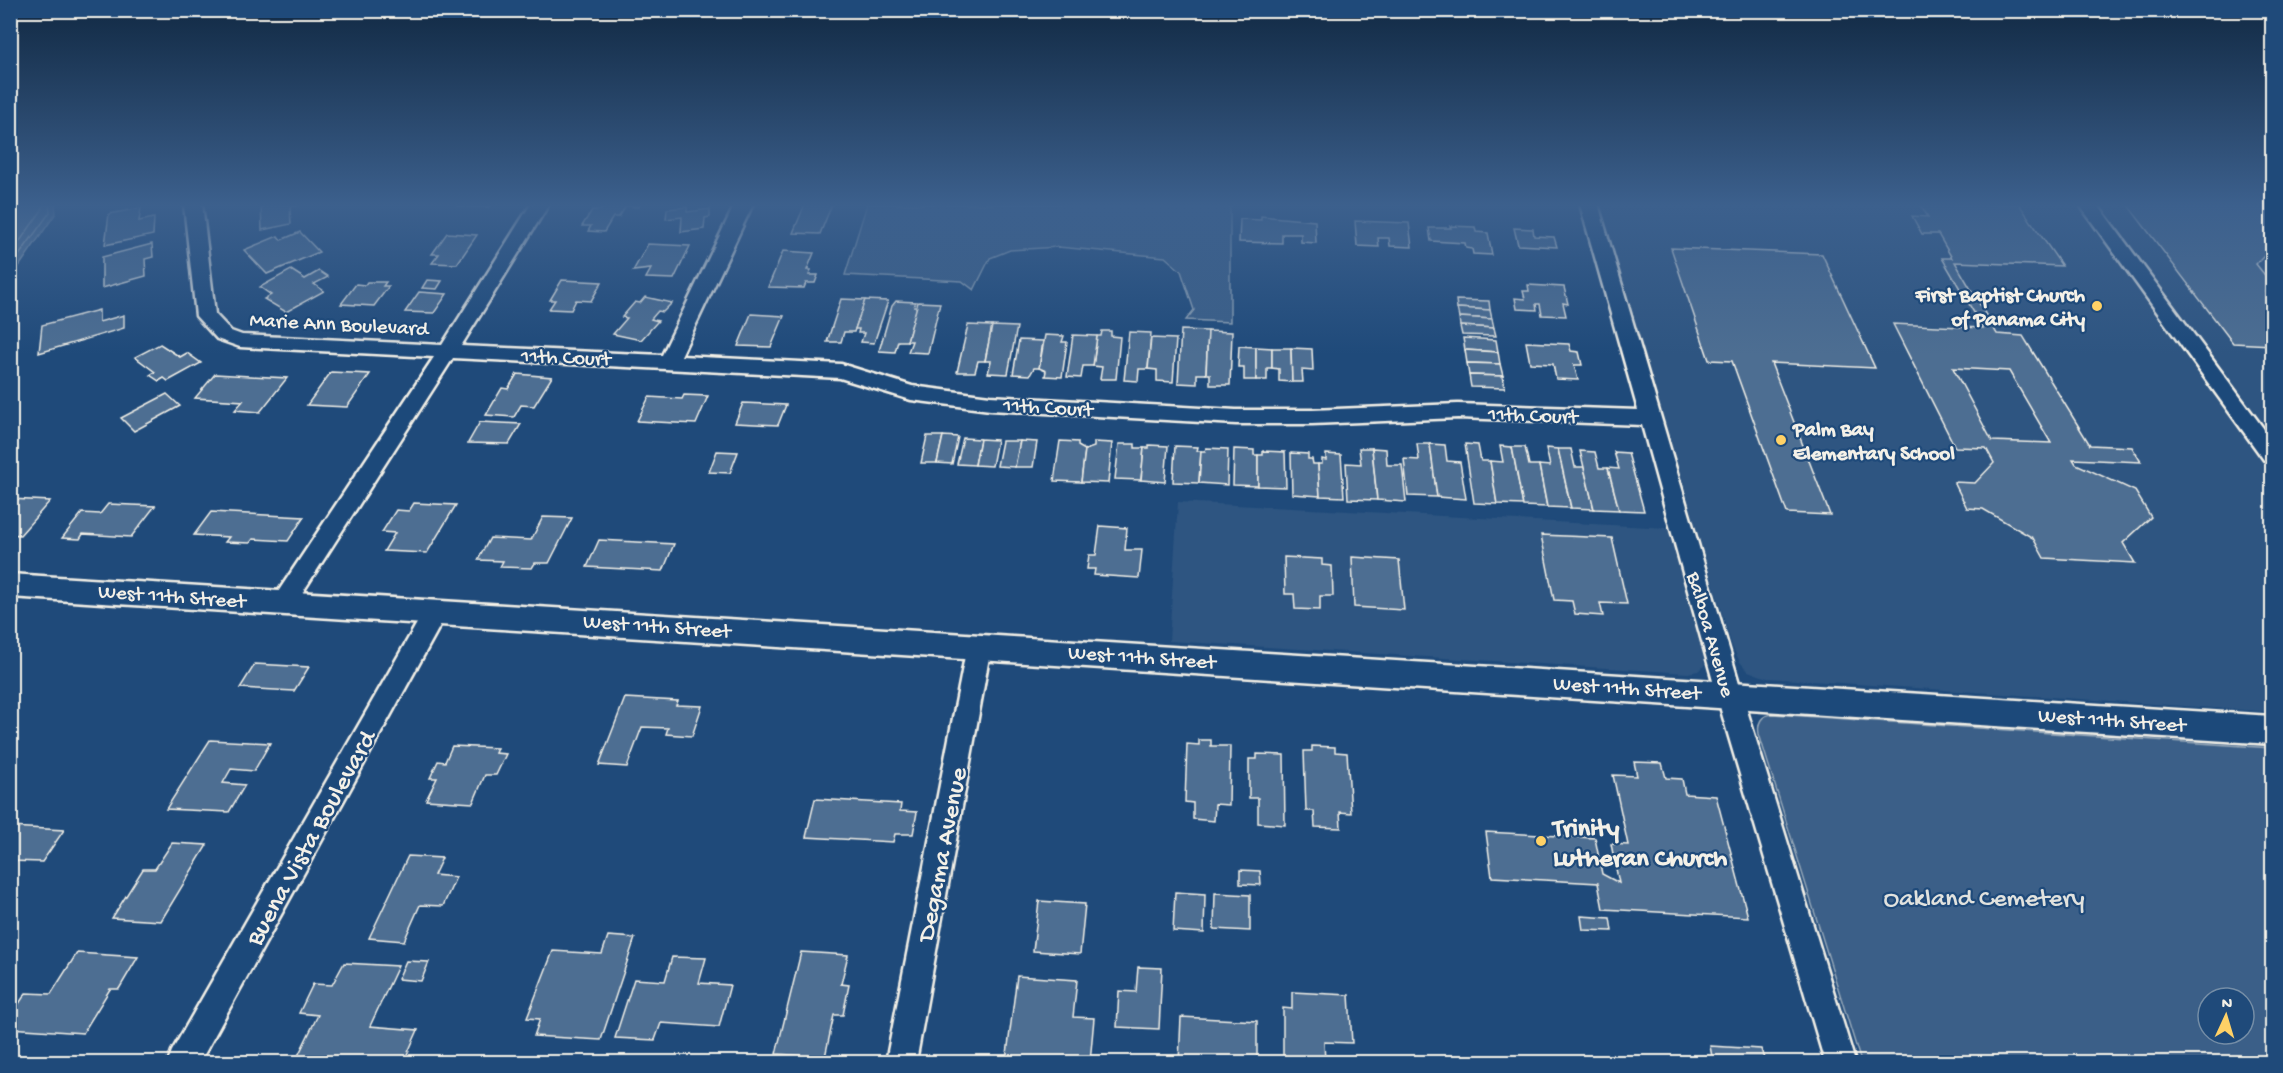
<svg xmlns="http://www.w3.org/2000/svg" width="2283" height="1073" font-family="'Gochi Hand',sans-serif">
<rect width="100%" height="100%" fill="#1f4a7a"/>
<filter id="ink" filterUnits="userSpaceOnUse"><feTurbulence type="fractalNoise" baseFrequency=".0167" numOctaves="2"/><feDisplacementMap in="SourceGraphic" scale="12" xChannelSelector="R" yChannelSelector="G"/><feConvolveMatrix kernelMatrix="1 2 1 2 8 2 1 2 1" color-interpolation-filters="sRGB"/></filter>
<g filter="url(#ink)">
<g fill="#2d5581">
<path d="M1598,204H2080L2272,468V712L1767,678L1748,671L1740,662L1732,646Z"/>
<path d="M2096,204H2272V441L2212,361Z"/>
<path d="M1178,502L1669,528L1704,653V666L1698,671L1688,673L1169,641Z"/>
</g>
<g fill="#3a5f88" stroke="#97a8b8" stroke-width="1.5" fill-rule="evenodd">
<path d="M867,204H1230V322L1186,320L1194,310L1181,271L1165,257L1058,247L1010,250L990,258L974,290L962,281L845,275Z"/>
<path d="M1773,714L2272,748V1062H1861L1759,734C1757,723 1761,715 1773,714ZM2208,998H2244V1034H2208Z"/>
</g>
<path fill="#627e9d" stroke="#9cacbb" stroke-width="1.5" d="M11,204H55L56,213L11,278Z"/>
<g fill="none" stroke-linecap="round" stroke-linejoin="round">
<g stroke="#bac3ca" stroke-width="1.5">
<path d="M10,255L42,210V204"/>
<path d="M10,268L50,212L49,204"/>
</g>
</g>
<g fill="#4d6e92" stroke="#f4f1e8" stroke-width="1.5" fill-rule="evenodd">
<path d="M266,204H300V205L290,207L291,224L262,230L261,205Z"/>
<path d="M460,204H491L489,207L458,206Z"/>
<path d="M604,204H640L639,207L626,206L619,217H613L604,232L588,231L591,226H582L592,210H601Z"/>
<path d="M805,204H832L820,234L793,233Z"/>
<path d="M1920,204H2019L2062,266L1955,262L1997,334L2023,336L2090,445L2132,447L2141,462L2073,459L2076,464L2135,491L2151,517L2123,543L2135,563L2044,558L2033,538L1983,509L1967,508L1954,482L1975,483L1994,463L1986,448L1955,447L1893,324L1983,328L1942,258H1952L1938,234H1922L1912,216L1928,217ZM1953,368L2009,371L2051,443L1992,441Z"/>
<path d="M2127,204H2272V248L2256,264L2272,284V291H2266L2272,299V345L2233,343Z"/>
<path d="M687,207V212L710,209V217L705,218L704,229L681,232L682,217L666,219L667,209Z"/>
<path d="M141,208L139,221L154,218L153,235L105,245L109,214Z"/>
<path d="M1261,216L1315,221L1316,243L1301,242V234H1282V243L1239,242L1240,219L1261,220Z"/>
<path d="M1355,221L1409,223L1412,247L1390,246L1389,238H1378L1379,247L1357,246Z"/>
<path d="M1450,226L1475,227L1476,232L1488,233L1492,255L1473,254L1472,249L1466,248L1465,243L1431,241L1429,228H1451Z"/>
<path d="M1514,228L1533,229L1534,236L1554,237L1557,247L1518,245Z"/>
<path d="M300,232L319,252L267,274L244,250L278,236L281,240Z"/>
<path d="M447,233L477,235L457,264L432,263L439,254H432Z"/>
<path d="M152,244L153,257L145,259L146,276L102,288V257Z"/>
<path d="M648,244L690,246L674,279L646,278L651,269L633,271Z"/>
<path d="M1671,248L1822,254L1875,368L1771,363L1830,515L1787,513L1732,361L1709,360Z"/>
<path d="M783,251L814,253L807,270H811L809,275H818L815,283H806L804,288L768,287Z"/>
<path d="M291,270L305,279L319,271L328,277L314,284L324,291L286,312L264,299L271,295L260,287Z"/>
<path d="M427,280L442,281L437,289L422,288Z"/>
<path d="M562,280L602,282L591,301L576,300L571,310L549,309L555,300H550Z"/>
<path d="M367,282H386L383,286H389L374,306L341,304L356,284L365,285Z"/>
<path d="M1528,285L1564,287L1568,304L1563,303L1566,316L1542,315L1540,304H1536L1537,310L1517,309L1515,298L1525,299L1523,291H1529Z"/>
<path d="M419,292L447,294L434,313L405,312Z"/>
<path d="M645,297L672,303L663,312L658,311L651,319L658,321L641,340L613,334L627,318L622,317L635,302L640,303Z"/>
<path d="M841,299L865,300L854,332H844L841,342H827Z"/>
<path d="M865,300L888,301L874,343L861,342L864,333H858L859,329H855Z"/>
<path d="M1456,300L1489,301L1490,310L1457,308Z"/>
<path d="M896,301L916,302L914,307H917L907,341H898L895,352L879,351L892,306Z"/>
<path d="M918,302L940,303L928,353L908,352L912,341H907Z"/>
<path d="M1457,308L1490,310L1492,319L1459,317Z"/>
<path d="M99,310V322L124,315V328L39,353L42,325Z"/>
<path d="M751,314L784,316L771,347L738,346Z"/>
<path d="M1459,317L1492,319L1494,328L1460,326Z"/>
<path d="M968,325L992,326L985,361H978L975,372H957Z"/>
<path d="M992,326L1017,327L1008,374L988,373L991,361H985Z"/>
<path d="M1460,326L1494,328L1496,336L1462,335Z"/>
<path d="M1181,330L1208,331L1206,374H1197V384L1178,383Z"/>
<path d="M1102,331H1111V336L1120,337L1116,379H1100L1102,367L1093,366L1097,336H1101Z"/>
<path d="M1208,331L1232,332L1230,385H1210V374H1206Z"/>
<path d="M1129,332L1151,333L1148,369H1139L1138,381L1124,380Z"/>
<path d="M1045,335L1064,336L1062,342H1067L1062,377L1045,376L1046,371L1039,368Z"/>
<path d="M1073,335L1097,336L1093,366H1083L1081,378L1067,377Z"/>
<path d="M1151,338L1176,339L1173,382L1157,381V370L1148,369Z"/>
<path d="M1463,338L1496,340L1498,352L1465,350Z"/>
<path d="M1019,340L1043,341L1039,368H1034L1030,375L1013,374Z"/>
<path d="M1526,342L1569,344L1571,351L1579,352L1582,365H1574L1578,380L1556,379L1553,364L1530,363Z"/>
<path d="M160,344L180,357L187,353L201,363L168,381L164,378L159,381L150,375L155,372L135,357Z"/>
<path d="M1239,346L1256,347V380H1244V367H1238Z"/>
<path d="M1256,347L1272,348V368H1267V380H1256Z"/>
<path d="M1272,348H1291L1292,382L1279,381V369L1272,368Z"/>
<path d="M1291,348L1312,349L1313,371L1302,370L1303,382H1292Z"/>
<path d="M1465,350L1498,352L1500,364L1467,363Z"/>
<path d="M1467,363L1500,364L1503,376L1469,375Z"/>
<path d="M331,372L370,374L347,407L307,405Z"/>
<path d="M215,374L287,378L260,412L235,410L243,401L195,398Z"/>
<path d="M517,374L552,377L534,406L521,405L514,417L486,415L502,388L508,389Z"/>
<path d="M1469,375L1503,376L1505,388L1471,387Z"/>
<path d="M167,394L180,406L134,431L121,418Z"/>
<path d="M684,395L708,396L696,424L637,421L649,397L682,399Z"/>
<path d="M743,403L786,405L778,425L735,423Z"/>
<path d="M480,422L521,424L509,444L468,443Z"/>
<path d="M927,436H943L937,463H921Z"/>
<path d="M943,436L958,437L952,464L937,463Z"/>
<path d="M963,438L980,439L975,465L957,464Z"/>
<path d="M980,439L997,440L992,466L975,465Z"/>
<path d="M1002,441H1020L1015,467L997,466Z"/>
<path d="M1020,441L1037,442L1033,467H1015Z"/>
<path d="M1060,441L1078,442V446L1085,450L1081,482L1054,481Z"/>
<path d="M1094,442L1112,443L1108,483L1081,482L1085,450L1094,447Z"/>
<path d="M1119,444H1135V448H1144L1141,480L1115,479Z"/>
<path d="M1417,444H1430L1437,497L1408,496L1404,459L1419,460Z"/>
<path d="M1430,444L1445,445L1447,461L1460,462L1466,499L1437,497Z"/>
<path d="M1465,444L1478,445L1481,461H1490L1497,504L1474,503Z"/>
<path d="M1149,445L1168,446L1165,482L1141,480L1144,448H1149Z"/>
<path d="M1175,446L1198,447L1197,451H1201L1199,483L1173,482Z"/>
<path d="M1500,446L1512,447L1523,505L1497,504L1490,461L1503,462Z"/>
<path d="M1512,447H1525L1529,465H1539L1547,507L1523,506Z"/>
<path d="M1206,448L1228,449L1227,485L1199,483L1201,451H1205Z"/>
<path d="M1359,448H1372L1377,500L1348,499L1346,463L1361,464Z"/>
<path d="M1372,448L1386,449L1387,465H1402L1406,502L1377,500Z"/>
<path d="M1546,448L1558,449L1571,508L1547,507L1539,465L1550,466Z"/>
<path d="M1234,449L1254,450V455H1258V486L1233,485Z"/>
<path d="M1558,449H1571L1575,467H1584L1594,509L1571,508Z"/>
<path d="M717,451L738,452L730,473L709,472Z"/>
<path d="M1263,451L1285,452L1286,487L1258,486V455H1263Z"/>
<path d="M1580,451L1595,452L1599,468H1608L1619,510L1594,509Z"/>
<path d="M1614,452L1628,453L1644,511L1619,510L1608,468L1619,469Z"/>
<path d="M1291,453L1308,454V459H1312L1313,464H1318L1320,496L1292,494Z"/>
<path d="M1326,454L1341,455L1344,497L1320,496L1318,464H1322V459L1326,460Z"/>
<path d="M10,499L50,501L20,535L10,534Z"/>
<path d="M414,503L456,505L427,553L384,551L395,533L382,532L396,510L409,511Z"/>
<path d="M108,504L155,506L131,537L83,534L80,539L62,538L82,513L100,514Z"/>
<path d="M211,512L304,517L288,541L253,539L250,543L225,542L229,537L194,535Z"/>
<path d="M543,517L572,518L549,563H535L532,568L500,567L503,561L478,560L490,538L531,540Z"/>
<path d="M1100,526L1127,528L1125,550H1142L1139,578L1094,575L1095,569H1087L1089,555H1096Z"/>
<path d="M1541,535L1612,538L1627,604L1600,603L1603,616L1575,614L1572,601L1554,600Z"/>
<path d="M599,540L674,544L663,571L587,567Z"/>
<path d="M1284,557L1322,559V565L1332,566L1333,596H1320V610L1295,609L1294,594H1285Z"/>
<path d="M1352,557L1399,560L1404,610L1354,607Z"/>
<path d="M255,664L309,667L294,691L240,688Z"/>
<path d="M625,698L678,701L676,705L702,706L692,736L666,734L668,728L642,727L627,767L599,765Z"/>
<path d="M210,740L270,743L254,771L231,769L223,783L245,785L229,812L166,809Z"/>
<path d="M1199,740H1211V746H1230L1229,805L1215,804L1214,821L1193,819V803L1185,802L1187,744L1199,745Z"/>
<path d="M452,746L497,748L495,753L506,754L496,775H485L473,803L426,800L437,778H430L438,761L445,762Z"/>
<path d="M1312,746L1335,747V752L1347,753L1351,813L1340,812L1341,828L1315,827L1314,811H1306L1304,751H1312Z"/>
<path d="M1257,754L1284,755L1285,825L1258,823V798H1249V759H1257Z"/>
<path d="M1634,762L1662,763L1666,778L1682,779L1685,794L1716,796L1748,917L1603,909L1598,883L1492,877L1486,832L1595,838L1602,874L1619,883L1611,844L1628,845L1613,775L1637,776Z"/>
<path d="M815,799L901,804L900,811L917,812L913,834H895L893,842L806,837Z"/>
<path d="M10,827L64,830L42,862L10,861Z"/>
<path d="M172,843L207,845L161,921L112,918L143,869H155Z"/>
<path d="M408,856L442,858L434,875L456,877L443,906L420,905L404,941L369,938Z"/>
<path d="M1240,870L1260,871L1261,885L1240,884Z"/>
<path d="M1175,892L1205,894L1204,933L1173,931Z"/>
<path d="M1215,893L1250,895V931L1214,929Z"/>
<path d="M1039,901L1085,904L1080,954L1033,951Z"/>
<path d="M1581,916L1610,918L1612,931L1583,930Z"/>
<path d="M608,936L635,938L601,1040L534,1036L540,1019L527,1018L553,951L602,954Z"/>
<path d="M801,952L848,955L841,984L849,985L843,1015H834L825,1057L776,1054Z"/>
<path d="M77,953L138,957L119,989H110L83,1033L10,1028V1017L26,993L51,994Z"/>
<path d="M672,957L706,958L699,983L730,985L719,1027L661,1023L655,1040L615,1038L634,979L665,981Z"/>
<path d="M406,961L429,962L421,981L398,979Z"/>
<path d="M344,963L398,966L370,1026L418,1030L405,1059L378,1057L376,1062H295L318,1015L299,1013L313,984L332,985Z"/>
<path d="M1138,967L1162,968L1159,1029L1117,1027L1119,991L1136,992Z"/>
<path d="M1017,976L1077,980L1073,1017L1094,1018L1090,1062H1006Z"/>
<path d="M1292,992L1349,995L1352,1043L1324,1042L1325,1062H1283V1008L1292,1009Z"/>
<path d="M1181,1017L1257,1021V1062H1179Z"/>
<path d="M1710,1046L1761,1049L1765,1062H1713Z"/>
</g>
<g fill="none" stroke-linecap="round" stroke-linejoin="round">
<defs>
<g id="minor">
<path d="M184,204H202L215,314L231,331L242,335L442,345L531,204H549L461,346L662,355L735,204H753L681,356L841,364L912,386L990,396L1236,410H1312L1458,404L1638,410L1580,204H1598L1749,717L1855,1062H1825L1723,717L1642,425L1458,418L1312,424H1236L990,410L911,400L840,378L453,358L292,609L284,611L276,609L272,602L276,595L434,357L240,347L217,339L196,316Z"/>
<path d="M2079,204H2097L2272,440V462L2264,460Z"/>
<path d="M436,602L444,604L448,611L200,1062H168L172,1051L428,604Z"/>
<path d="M979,636L988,639L991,646L916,1062H886L967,646L970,639Z"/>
</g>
<path id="major" d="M10,574L2272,716V744L10,597Z"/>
</defs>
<use href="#minor" stroke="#f4f1e8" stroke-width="5"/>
<use href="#major" stroke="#f4f1e8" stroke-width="5"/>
<use href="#minor" fill="#1f4a7a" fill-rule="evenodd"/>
<use href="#major" fill="#1f4a7a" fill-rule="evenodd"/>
</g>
</g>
<linearGradient id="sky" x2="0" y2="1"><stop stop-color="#112943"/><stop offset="0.58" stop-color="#3c608d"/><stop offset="1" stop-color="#3c608d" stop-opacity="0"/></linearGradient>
<rect width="2283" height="354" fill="url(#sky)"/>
<g fill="#ffd166" stroke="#1f4a7a" stroke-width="2">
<circle cx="2097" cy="306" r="6"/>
<circle cx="1781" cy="440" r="6"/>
<circle cx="1541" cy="841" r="6"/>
</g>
<g text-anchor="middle" stroke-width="4.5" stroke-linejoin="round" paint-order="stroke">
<g font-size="21" font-weight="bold" fill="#f4f1e8" stroke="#1f4a7a" text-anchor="end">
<text x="2085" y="301">First Baptist Church<tspan x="2085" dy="24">of Panama City</tspan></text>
<text x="1793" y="435" text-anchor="start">Palm Bay<tspan x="1793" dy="24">Elementary School</tspan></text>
</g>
<g font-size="21" fill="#f4f1e8" stroke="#1f4a7a">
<text transform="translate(339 323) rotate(3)" y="7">Marie Ann Boulevard</text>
<text transform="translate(566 356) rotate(2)" y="7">11th Court</text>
<text transform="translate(1048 406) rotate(3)" y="7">11th Court</text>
<text transform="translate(1533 414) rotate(2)" y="7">11th Court</text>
<text transform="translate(172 595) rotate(4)" y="7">West 11th Street</text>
<text transform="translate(657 625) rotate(4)" y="7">West 11th Street</text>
<text transform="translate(1712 634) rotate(74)" y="7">Balboa Avenue</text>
<text transform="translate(1142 656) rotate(4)" y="7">West 11th Street</text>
<text transform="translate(1627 687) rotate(4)" y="7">West 11th Street</text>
<text transform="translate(2112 719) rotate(4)" y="7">West 11th Street</text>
</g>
<g font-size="26" font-weight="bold" fill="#f4f1e8" stroke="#1f4a7a" text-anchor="start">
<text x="1553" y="835">Trinity<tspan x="1553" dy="30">Lutheran Church</tspan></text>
</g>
<g font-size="26" fill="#f4f1e8" stroke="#1f4a7a">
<text transform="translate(309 837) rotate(-61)" y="9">Buena Vista Boulevard</text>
<text transform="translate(940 854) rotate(-79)" y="9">Degama Avenue</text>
</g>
<g font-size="26" fill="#e1e2de" stroke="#1f4a7a">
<text x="1984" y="905">Oakland Cemetery</text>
</g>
</g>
<rect width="2283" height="1073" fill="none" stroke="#1f4a7a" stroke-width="36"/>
<rect x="18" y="18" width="2247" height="1037" fill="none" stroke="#f4f1e8" stroke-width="2" filter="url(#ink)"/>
<g transform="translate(2226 1016) rotate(4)"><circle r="28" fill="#1f4a7a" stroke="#748da6" stroke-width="1.5"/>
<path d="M0-4.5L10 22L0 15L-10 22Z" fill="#ffd166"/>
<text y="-9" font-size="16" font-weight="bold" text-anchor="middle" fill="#f4f1e8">N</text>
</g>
</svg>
